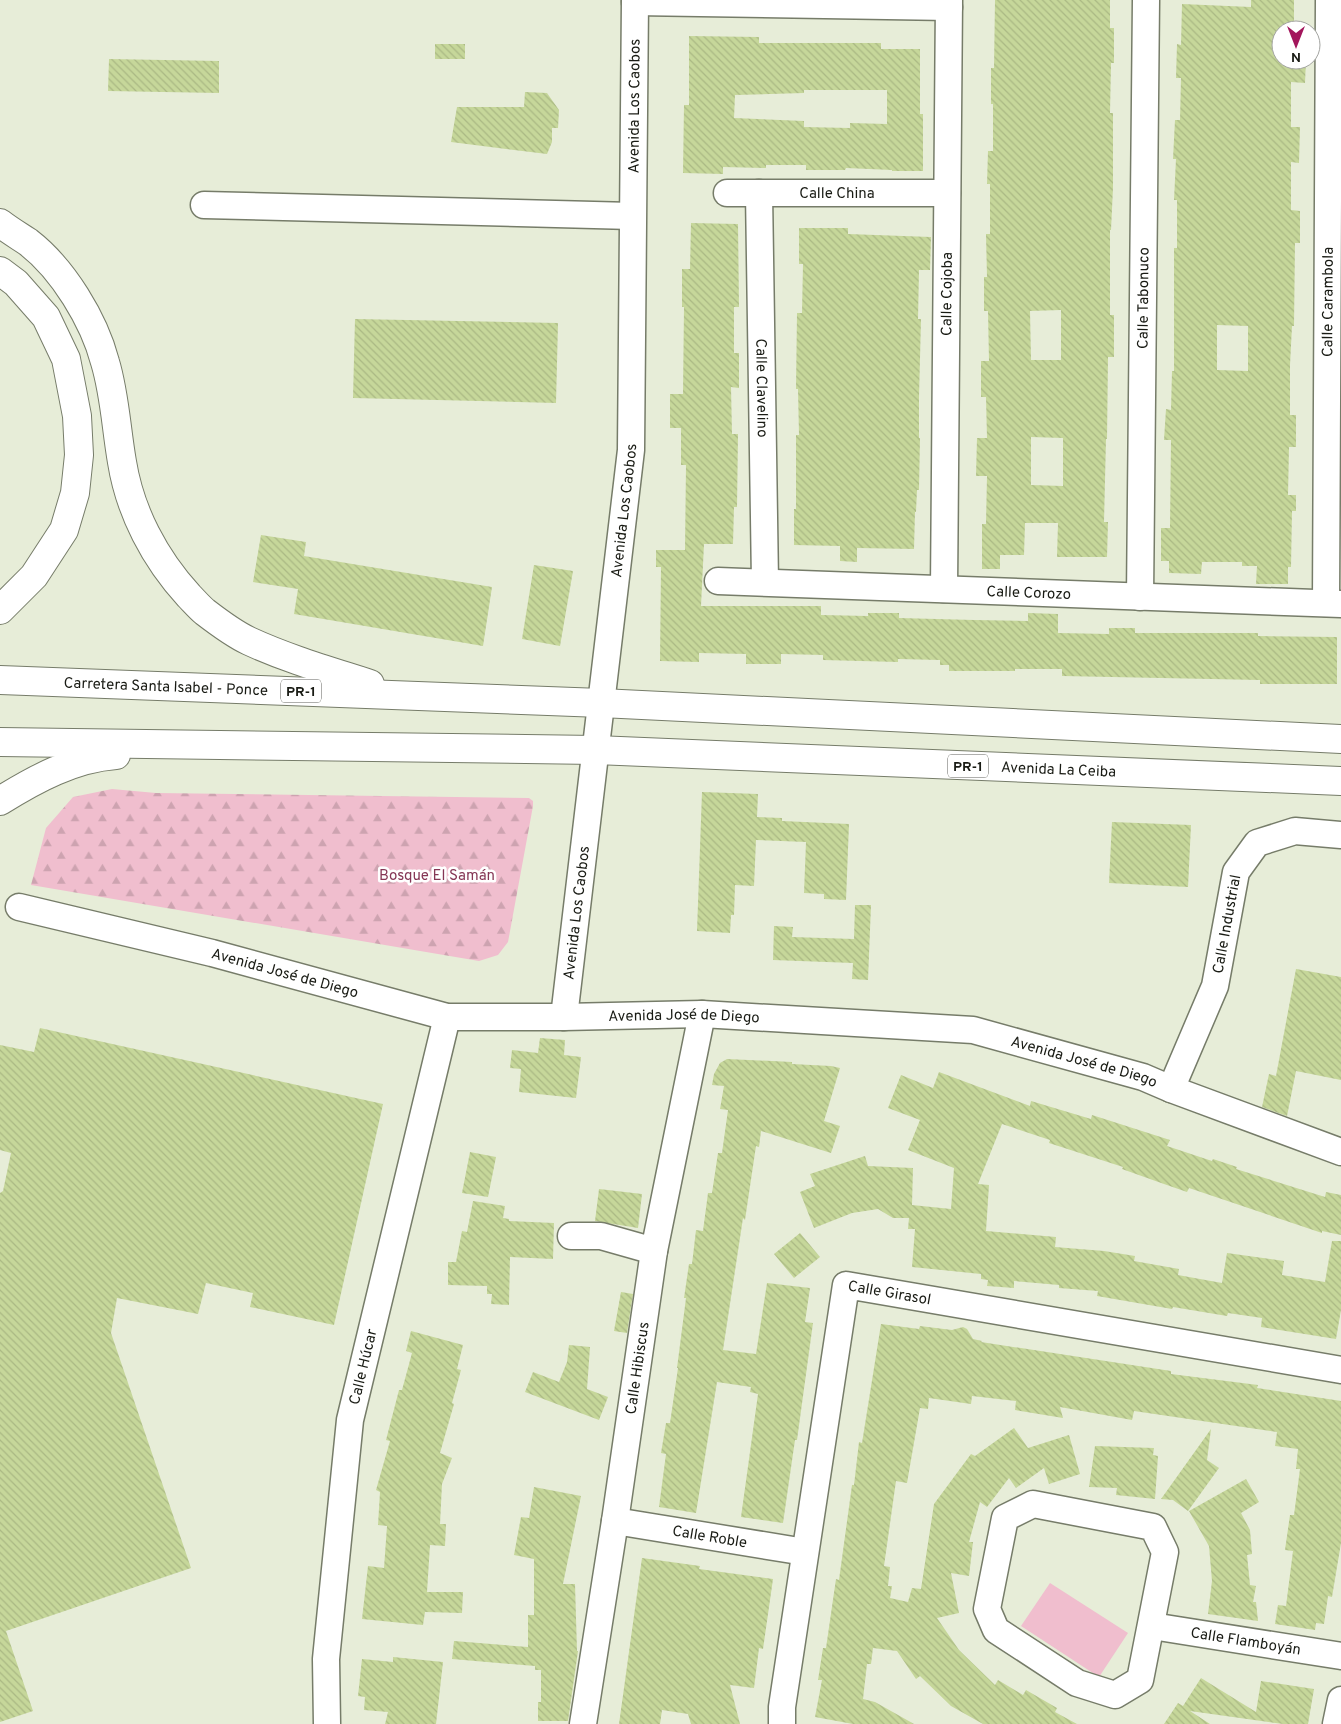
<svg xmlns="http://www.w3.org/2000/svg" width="1341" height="1724" font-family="Overpass,sans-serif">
<defs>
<pattern id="forest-firs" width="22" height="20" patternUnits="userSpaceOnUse" patternTransform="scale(1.25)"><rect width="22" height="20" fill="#f0bece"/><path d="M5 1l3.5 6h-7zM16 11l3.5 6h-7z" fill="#cda3b0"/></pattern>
<pattern id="building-back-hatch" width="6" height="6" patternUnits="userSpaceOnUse" patternTransform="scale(1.25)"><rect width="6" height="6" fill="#c6d79a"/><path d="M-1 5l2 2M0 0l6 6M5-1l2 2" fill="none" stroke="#aab884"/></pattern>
</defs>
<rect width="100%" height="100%" fill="#e7edd8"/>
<path fill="url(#forest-firs)" d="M112,789L156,793L529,798L533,801V806L508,942L498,955L479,961L31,885L46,828L73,797Z"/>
<path fill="#f0bece" d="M1050,1583L1128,1633L1099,1677L1021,1626Z"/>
<g fill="url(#building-back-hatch)" fill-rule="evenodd">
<path d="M995,0H1110V28H1114V63H1111L1110,113H1113V188L1111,230H1110V315H1114V357H1108L1107,439H1106L1104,522H1108L1107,557H1057L1058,523H1025L1024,555H1000V569H982V524H986L987,476H976L977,438H987L986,397H981V361H989L988,311H984V277H987L986,234H990V184H987L988,151H993V104H991V68H994ZM1061,310V360H1031L1030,311ZM1031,437L1063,438V486L1031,485Z"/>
<path d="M1251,0H1294V30H1281V60H1306L1305,83L1291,82V127H1300L1299,163L1291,162V210L1300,211V243H1295L1294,326H1292L1290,365V415H1296V447H1289L1288,495H1296V511H1292L1291,567H1288V584H1256L1257,566H1242V562H1202L1201,574L1169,573V561H1161V528H1170L1171,440H1164L1166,409L1171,410L1172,371H1174V248H1177V200H1174L1176,159H1173L1175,120H1180L1181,78H1176L1177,44L1181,45L1182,4L1251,7ZM1217,325L1248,326V371L1217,370Z"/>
<path d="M689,36L759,37V43H881V49H920V114H923V171H892V170L846,168L845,170H806V165H766V168L723,167V174L683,173L684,105H689ZM804,90H887V124L850,123V128L804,127V121L734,118L735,95L804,93Z"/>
<rect x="435" y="44" width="30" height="15"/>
<path d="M109,59L219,61V93L108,91Z"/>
<path d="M525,92L547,93L559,110L558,128H552V142L547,154L451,142L457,107H524Z"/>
<path d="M691,223L738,224L739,307H734V353H739V388L731,387L732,434H738L737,507H734L733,544H704L701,606H821V615L868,616V613H899V618L974,620L1028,621V613L1058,614V633L1109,634V628H1135V633H1258V636L1337,637V684H1260V680L1062,676V669H1015V671H949V665H940V660L898,659V662L823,660V655L781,654V664H746V654L699,653V662L660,661L661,567H656V550H685L686,465H681V428H670V394H683L684,307H682V269H690Z"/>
<path d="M799,228H848V234L931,237L930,270H919L918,319H921L919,398V438H920L919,490H917L916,512H915L914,549L857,548V562L840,561V546L794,545V509H796V435H799L798,389H796L797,313H802L803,264H799Z"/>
<path d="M355,319L558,323L556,403L353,398Z"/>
<path d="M261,535L306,542L304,556L492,587L483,646L294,614L298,589L253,582Z"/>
<path d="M534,565L573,571L560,646L522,639Z"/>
<path d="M702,792L758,794L757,817L782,818V821L849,824L846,900L824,899V894L804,893L806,842L756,840L754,886L735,885L734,915H731L730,933L697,931Z"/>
<path d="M1112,822L1191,825L1188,887L1109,883Z"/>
<path d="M855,905H871L868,980L852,979L853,963L773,960L774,926L793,927L792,937L854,939Z"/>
<path d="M1296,969L1341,977V1080L1296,1071L1287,1116L1262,1107L1269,1074L1276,1076Z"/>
<path d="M40,1028L383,1104L334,1325L250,1307L253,1293L206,1283L198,1314L117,1298L111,1333L191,1568L6,1631L33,1711L0,1722V1193L3,1191L11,1153L0,1150V1045L34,1052Z"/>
<path d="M540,1038L565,1040L564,1055L581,1057L576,1098L519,1092L521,1069L510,1068L512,1050L538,1053Z"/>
<path d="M727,1059L792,1062V1064L831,1066L840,1068L824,1121L840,1126L831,1153L761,1131L759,1147L756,1146L745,1220L743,1218L723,1350L756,1354L767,1283L810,1288L805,1322L813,1323L797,1440H795L783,1523L741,1517L758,1394L750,1392L751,1387L717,1382L696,1513L659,1507L666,1454L661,1453L666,1423H670L678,1368H677L686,1298H684L689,1264H692L696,1230L703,1231L708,1193H712L718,1153H722L728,1110L720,1109L724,1086L712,1085L714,1074L720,1063Z"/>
<path d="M939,1072L1030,1106L1031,1101L1091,1119L1092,1115L1170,1140L1167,1146L1212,1161L1213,1159L1237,1167L1236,1169L1325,1197L1326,1192L1341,1195V1235L1322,1231V1233L1189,1188L1187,1192L1164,1184L1122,1169L1123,1167L1049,1143L1050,1140L1002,1124L978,1184L989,1185L986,1231L1056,1237L1055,1247L1104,1251L1135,1256L1134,1261L1179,1269L1178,1275L1222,1283L1227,1253L1284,1261L1282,1275L1325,1282L1332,1241H1341V1310L1336,1339L1261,1327L1262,1318L1228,1313L1227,1316L1173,1307L1172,1309L1097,1296L1098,1291L1059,1288V1285L1014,1281V1288L987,1286L988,1280L981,1279V1274L912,1267L915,1229H908L909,1218H893L878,1209L852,1213L814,1228L800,1192L815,1186L810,1174L865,1156L868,1166L913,1168L912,1205L951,1209L954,1168L908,1150L920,1120L888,1108L901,1075L933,1088Z"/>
<path d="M470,1152L496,1157L488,1197L462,1193Z"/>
<path d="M599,1189L642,1194L638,1228L595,1221Z"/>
<path d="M473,1201L505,1206L503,1218L509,1219V1221L554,1223L553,1259L510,1257L509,1305L491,1304L492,1294H487V1286L448,1285V1262H456L462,1231L467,1232Z"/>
<path d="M800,1233L820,1257L794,1278L774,1254Z"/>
<path d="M621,1292L633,1294L627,1333L614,1331Z"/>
<path d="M881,1324L919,1329L920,1326L952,1330L963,1327L967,1329L973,1339L982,1341L981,1342L1171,1371V1374L1258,1385L1257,1388L1341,1401V1543L1332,1597L1328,1596L1324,1624L1316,1623L1315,1630L1275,1624L1278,1605L1286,1606L1293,1551L1285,1550L1290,1515H1294L1300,1469H1296L1298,1449L1275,1446L1277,1432L1134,1411L1132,1420L1060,1407L1063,1418L1015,1410L1016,1401L972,1396L971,1404L929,1398L928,1409L920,1408L907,1483L896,1481L884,1566L890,1567L888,1586H892L890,1598L908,1602L912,1588L921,1589L934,1504L971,1454L975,1456L1014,1428L1028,1448L1069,1435L1080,1474L1049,1484L1044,1468L1016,1488L1009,1478L987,1507L980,1502L969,1542H973L969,1576L951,1573L959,1613L937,1618L959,1650L995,1685L998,1680L1023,1695L1026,1690L1057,1708L1055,1712L1077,1724H983L951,1706L920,1676L916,1679L897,1651L873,1648L871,1664H867L863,1699L875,1702L914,1724H853L815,1717L822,1680H818L823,1648H826L836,1579L839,1580L852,1485H854L859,1442L862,1443Z"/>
<path d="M411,1331L463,1345L457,1369L461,1370L452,1403L454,1404L440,1453L452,1458L442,1484L440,1524H446L445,1546L430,1545L427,1592H463L462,1613L425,1612L423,1625L362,1619L368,1566L384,1568L387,1526L378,1525L380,1492L376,1490L390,1441L386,1440L399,1390H402L412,1353L406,1351Z"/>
<path d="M569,1345L590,1347L587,1389L608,1397L599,1420L525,1392L533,1372L559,1382L567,1362Z"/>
<path d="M1211,1429L1207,1460L1219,1468L1188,1511L1173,1500L1161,1499Z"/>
<path d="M1095,1446L1154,1448L1153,1455L1158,1456L1155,1499L1116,1495L1117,1488L1089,1487Z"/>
<path d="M1246,1479L1259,1502L1241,1513L1250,1530L1252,1554L1247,1555L1250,1585L1256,1586L1253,1602H1256L1258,1621L1208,1614L1212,1581L1209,1546L1189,1511Z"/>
<path d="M534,1487L581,1496L563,1584H575L577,1651H578L568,1721H538V1702H541V1670H535V1666L452,1659L454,1641L528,1647V1615H534V1559L514,1555L521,1517L529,1518Z"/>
<path d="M642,1558L700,1566L699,1569L773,1579L763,1649L759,1648L754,1688L730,1685L740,1724H691L688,1714L662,1710L660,1724H619Z"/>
<path d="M393,1657L443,1662L436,1724H385L388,1712L364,1710L365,1697L358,1696L362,1659L393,1662Z"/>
<path d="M1201,1678L1256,1712L1261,1681L1314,1689L1308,1724H1283L1190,1711L1210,1724H1164L1178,1703L1183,1706Z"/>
</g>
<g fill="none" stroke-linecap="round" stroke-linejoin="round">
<defs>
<g id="minor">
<path d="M635,2L949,7"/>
<path id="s1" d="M727,193H947"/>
<path id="s2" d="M759,193L765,582"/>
<path d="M204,205L632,216"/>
<path id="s3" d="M718,581L1341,604"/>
<path id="s4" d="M944,589L949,0"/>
<path id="s5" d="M1140,597L1146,0"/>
<path id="s6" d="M1326,603L1329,0"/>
<path id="s7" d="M19,907L212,953L447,1017H564L702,1014L973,1030L1143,1077L1171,1089L1341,1152"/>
<path id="s8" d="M564,1017L631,450L635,0"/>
<path id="s9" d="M1171,1089L1215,986L1236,872L1257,843L1295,831L1341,835"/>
<path d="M571,1236H601L654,1251"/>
<path d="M1033,1504L1153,1527L1165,1552L1140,1680L1115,1695L1077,1683L996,1630L987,1609L1005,1518Z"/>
<path id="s10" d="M615,1521L805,1552"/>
<path id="s11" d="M1152,1626L1341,1656"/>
<path id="s12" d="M327,1724L326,1659L350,1420L447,1017"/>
<path id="s13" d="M583,1724L615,1521L654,1251L702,1014"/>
<path id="s14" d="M782,1724V1707L846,1285L1341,1370"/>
<path d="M1336,1724L1341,1700"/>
</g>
<g id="highway">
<path d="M0,223C9,230 19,236 28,242C63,269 94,320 105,362C115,395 116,428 122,462C130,512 155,559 189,596C194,601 199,607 205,612C218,622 234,634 249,641C288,659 330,671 370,684"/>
<path d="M0,271L16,283L46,317L66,359L77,416L79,455L75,493L64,530L34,576L0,610"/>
<path id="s15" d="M0,680L601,703L1341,739"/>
<path id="s16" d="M0,742L596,750L1341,781"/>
<path d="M0,801C35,779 74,758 116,755"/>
</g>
</defs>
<use href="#minor" stroke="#767c69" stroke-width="29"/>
<use href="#highway" stroke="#767c69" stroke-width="30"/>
<use href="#minor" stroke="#fff" stroke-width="26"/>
<use href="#highway" stroke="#fff" stroke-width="28"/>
</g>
<g text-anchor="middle" stroke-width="5" stroke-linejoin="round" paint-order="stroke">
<g fill="#fff" stroke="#5e5f5a" stroke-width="1">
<rect x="281" y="679.5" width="40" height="23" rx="4"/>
<rect x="948" y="754.5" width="40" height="23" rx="4"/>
</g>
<g font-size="14" font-weight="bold" fill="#191b14">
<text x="301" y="696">PR-1</text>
<text x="968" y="771">PR-1</text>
</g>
<g font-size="15" fill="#191b14" stroke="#fff">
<text dy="5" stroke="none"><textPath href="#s8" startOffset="915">Avenida Los Caobos</textPath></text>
<text dy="5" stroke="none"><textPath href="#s1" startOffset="110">Calle China</textPath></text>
<text dy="5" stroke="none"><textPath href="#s4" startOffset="295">Calle Cojoba</textPath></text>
<text dy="5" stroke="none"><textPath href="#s5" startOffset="299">Calle Tabonuco</textPath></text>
<text dy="5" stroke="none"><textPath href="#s6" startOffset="301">Calle Carambola</textPath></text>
<text dy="5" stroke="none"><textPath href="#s2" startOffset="195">Calle Clavelino</textPath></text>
<text dy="5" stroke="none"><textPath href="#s8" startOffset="510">Avenida Los Caobos</textPath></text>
<text dy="5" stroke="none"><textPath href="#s3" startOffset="311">Calle Corozo</textPath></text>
<text dy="5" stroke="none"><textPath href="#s15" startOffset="166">Carretera Santa Isabel - Ponce</textPath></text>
<text dy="5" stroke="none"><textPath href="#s16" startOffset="1059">Avenida La Ceiba</textPath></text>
<text dy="5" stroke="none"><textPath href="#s8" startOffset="105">Avenida Los Caobos</textPath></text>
<text dy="5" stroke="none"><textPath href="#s9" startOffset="175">Calle Industrial</textPath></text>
<text dy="5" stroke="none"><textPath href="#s7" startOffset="274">Avenida José de Diego</textPath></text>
<text dy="5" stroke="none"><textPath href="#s7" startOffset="679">Avenida José de Diego</textPath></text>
<text dy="5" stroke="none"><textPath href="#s7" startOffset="1084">Avenida José de Diego</textPath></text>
<text dy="5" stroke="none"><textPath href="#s14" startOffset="488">Calle Girasol</textPath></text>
<text dy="5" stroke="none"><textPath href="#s12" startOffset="360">Calle Húcar</textPath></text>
<text dy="5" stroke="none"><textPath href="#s13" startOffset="360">Calle Hibiscus</textPath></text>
<text dy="5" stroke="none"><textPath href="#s10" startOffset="96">Calle Roble</textPath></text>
<text dy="5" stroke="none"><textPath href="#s11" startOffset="95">Calle Flamboyán</textPath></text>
</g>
<g font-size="15" fill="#853655" stroke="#fff">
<text x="437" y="880">Bosque El Samán</text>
</g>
</g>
<g transform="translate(1296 45) rotate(180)"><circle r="24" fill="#ffffff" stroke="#a3a4a1"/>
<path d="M0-4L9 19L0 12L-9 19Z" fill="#a3165c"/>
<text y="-8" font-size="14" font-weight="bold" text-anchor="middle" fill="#191b14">N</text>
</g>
</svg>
